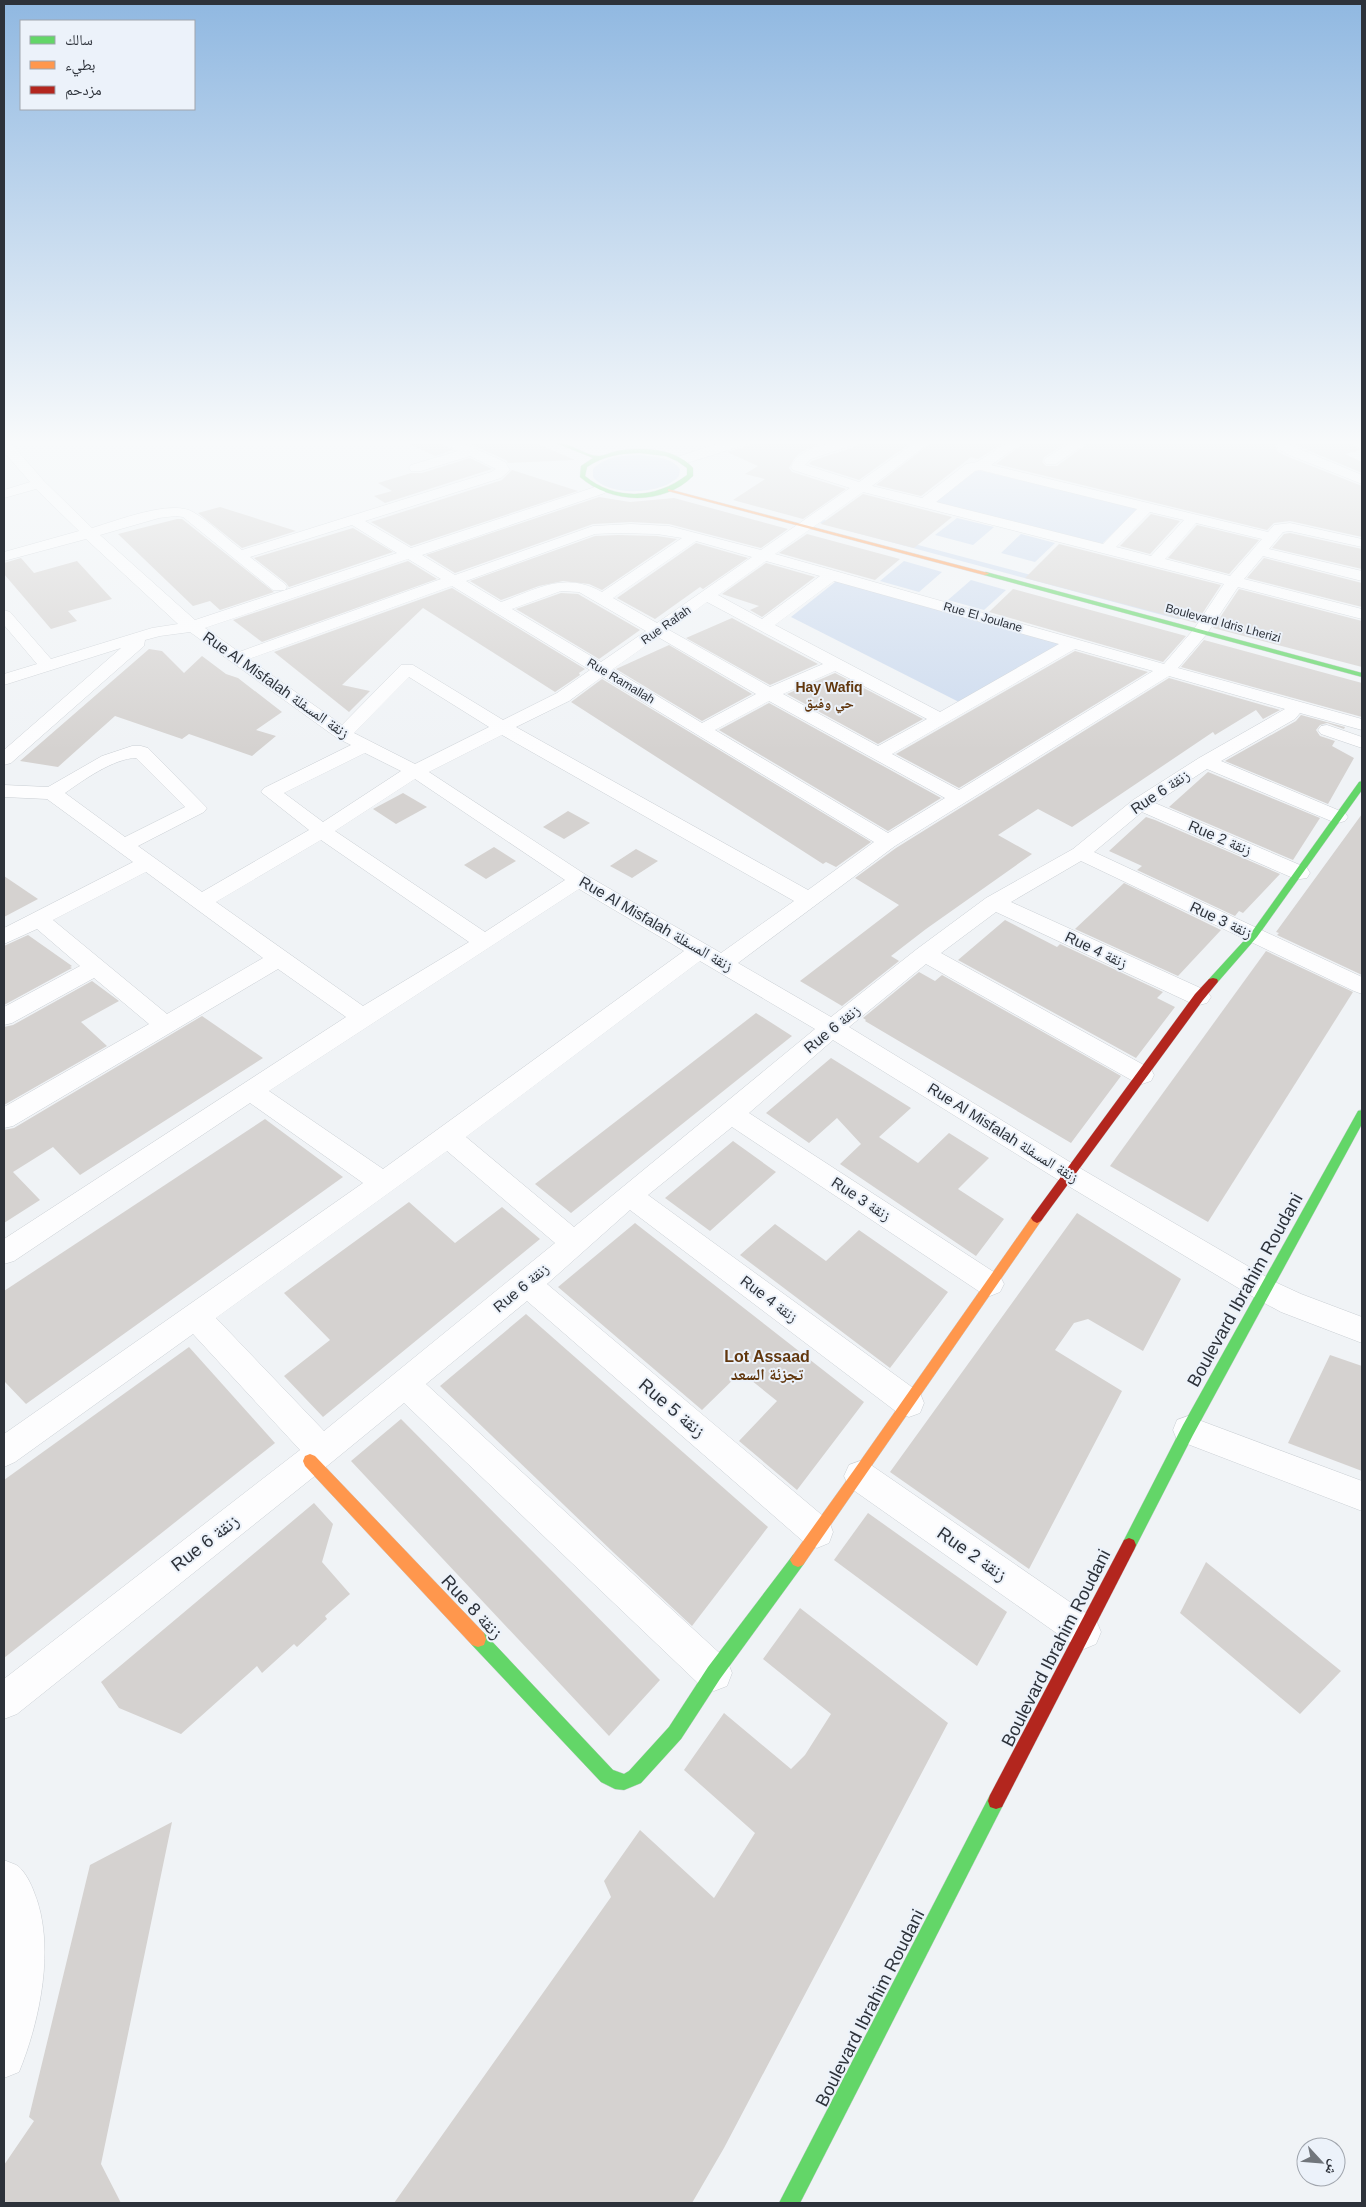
<svg xmlns="http://www.w3.org/2000/svg" width="1366" height="2207" font-family="Helvetica,'Noto Naskh Arabic',sans-serif">
<rect width="100%" height="100%" fill="#f0f3f6"/>
<g fill="#ccdaee">
<path d="M639,455C653,457 670,456 680,469L679,476C663,495 608,497 593,477V469C605,456 623,456 639,455Z"/>
<path d="M977,470L1138,508L1102,544L936,502Z"/>
<path d="M957,518L994,527L973,545L935,535Z"/>
<path d="M824,520L1181,615L1185,619H1177L820,523Z"/>
<path d="M1021,534L1055,543L1035,562L1001,553Z"/>
<path d="M904,561L942,572L919,592L880,581Z"/>
<path d="M839,579L1062,644L959,702L791,617Z"/>
<path d="M971,580L1006,590L984,610L948,600Z"/>
</g>
<g fill="#d5d2d0">
<path d="M403,441H438L453,450L435,456Z"/>
<path d="M463,441H531L575,460L508,463L506,460Z"/>
<path d="M753,441H832L819,444L801,452L794,459L789,468L792,472L846,489L803,519L733,500L765,479L745,474L758,466L727,452L748,446Z"/>
<path d="M859,441H913L859,480L809,464L812,461L857,446Z"/>
<path d="M934,441H1006L978,459L971,457L921,496L876,485Z"/>
<path d="M1027,441H1069L1044,457L1042,462L1046,466H1057L1091,441H1275L1277,451L1286,456L1362,486V537L1290,521L1274,523L1267,530L996,464Z"/>
<path d="M1291,441H1346L1360,450L1345,454L1362,462V473L1298,446Z"/>
<path d="M470,458L492,469L385,503L374,496L392,491L378,483L411,473H422Z"/>
<path d="M512,470L578,491L411,546L371,522L502,480Z"/>
<path d="M863,494L952,517L914,548L821,524Z"/>
<path d="M599,497L630,502L674,498L788,529L761,548L669,524L631,522L593,524L455,573L426,555Z"/>
<path d="M220,507L296,531L242,548L198,513Z"/>
<path d="M1151,514L1180,521L1150,554L1120,546Z"/>
<path d="M177,519H182L274,592L220,610L210,601L193,606L118,534Z"/>
<path d="M1197,525L1259,540L1229,574L1168,558Z"/>
<path d="M353,528L393,552L289,587L286,583L254,558Z"/>
<path d="M1290,533L1362,549V569L1272,548L1284,534Z"/>
<path d="M807,534L900,559L875,580L779,553Z"/>
<path d="M618,535L657,536L677,539L602,590L589,584L563,581L539,586L501,600L470,581L595,536Z"/>
<path d="M696,543L748,558L703,589L700,587L655,619L617,598Z"/>
<path d="M1059,544L1221,585L1196,623L1025,578Z"/>
<path d="M21,558L34,573L77,561L112,599L68,611L77,621L51,629L4,574V563Z"/>
<path d="M1264,558L1362,583V607L1247,578Z"/>
<path d="M408,561L437,579L262,642L233,620Z"/>
<path d="M766,563L815,577L762,617L750,610L759,606L722,594Z"/>
<path d="M452,588L585,669L579,673L580,675L555,692L423,608L342,685L370,691L349,712L274,652Z"/>
<path d="M1013,589L1186,636L1163,662L989,612Z"/>
<path d="M1239,589L1362,621V667L1213,628Z"/>
<path d="M561,593L578,594L640,630L599,659L516,609Z"/>
<path d="M732,618L784,646L818,664L770,685L686,638Z"/>
<path d="M1204,640L1362,683V717L1181,667Z"/>
<path d="M669,645L752,694L702,721L616,669Z"/>
<path d="M149,649L162,651L184,673L202,656L226,674L238,678L282,712L256,730L276,736L252,756L189,734L182,739L115,716L58,767L20,761Z"/>
<path d="M1075,651L1148,672L959,788L896,754Z"/>
<path d="M835,673L902,708L923,719L878,744L787,694Z"/>
<path d="M1169,678L1280,710L1263,719L1256,710L1215,735L1213,732L1072,827L1038,809L998,835L1032,854L926,929L891,956L899,961L842,1006L800,981L899,905L855,878L896,848Z"/>
<path d="M602,679L871,842L836,867L826,862L823,864L571,702Z"/>
<path d="M769,703L941,798L888,831L719,730Z"/>
<path d="M1301,715L1345,727L1344,729L1327,723L1320,725L1316,730L1320,736L1335,741L1332,746L1354,758L1328,804L1225,761L1296,721Z"/>
<path d="M1208,772L1320,818L1293,860L1169,807Z"/>
<path d="M403,793L427,807L396,824L373,809Z"/>
<path d="M568,811L590,823L564,839L543,827Z"/>
<path d="M1362,814V975L1277,935L1279,933L1276,932Z"/>
<path d="M1146,817L1155,820L1280,874L1243,913L1239,911L1235,916L1137,870L1142,866L1109,851Z"/>
<path d="M494,847L516,861L486,879L464,865Z"/>
<path d="M636,849L658,861L632,878L610,866Z"/>
<path d="M4,876L38,899L4,917Z"/>
<path d="M1124,883L1221,930L1178,976L1075,929Z"/>
<path d="M1005,920L1057,947L1060,944L1163,992L1157,998L1175,1007L1136,1058L958,960Z"/>
<path d="M28,935L72,966L70,967L72,968L4,1005V946Z"/>
<path d="M1266,951L1353,992L1208,1222L1110,1166Z"/>
<path d="M919,972L935,981L942,975L1121,1076L1071,1143L865,1021L866,1020L863,1018Z"/>
<path d="M92,981L119,1001L81,1022L107,1046L4,1105V1027L13,1025Z"/>
<path d="M756,1013L792,1036L571,1213L535,1184Z"/>
<path d="M202,1016L263,1058L80,1175L53,1147L13,1172L40,1200L4,1223V1130L14,1128Z"/>
<path d="M831,1058L911,1108L879,1137L918,1163L949,1133L989,1158L958,1189L1004,1219L976,1256L840,1164L861,1144L837,1118L809,1143L766,1113Z"/>
<path d="M265,1119L343,1177L26,1404L4,1381V1291Z"/>
<path d="M733,1141L776,1172L710,1231L665,1198Z"/>
<path d="M409,1202L455,1243L502,1207L540,1239L323,1417L284,1376L330,1340L284,1293Z"/>
<path d="M1077,1213L1181,1279L1143,1351L1088,1319L1074,1323L1055,1350L1122,1391L1029,1569L890,1472Z"/>
<path d="M635,1223L864,1402L797,1490L739,1441L777,1401L741,1372L702,1410L558,1287Z"/>
<path d="M775,1224L826,1261L859,1230L948,1292L890,1368L740,1255Z"/>
<path d="M526,1314L768,1527L692,1626L614,1553L440,1386Z"/>
<path d="M189,1347L275,1443L4,1658V1480Z"/>
<path d="M1330,1355L1362,1366V1471L1288,1443Z"/>
<path d="M401,1419L660,1680L609,1736L351,1461Z"/>
<path d="M314,1503L333,1524L322,1562L350,1594L325,1616L327,1619L297,1647L294,1644L262,1673L257,1666L181,1734L119,1708L101,1682Z"/>
<path d="M868,1513L1007,1612L977,1666L834,1560Z"/>
<path d="M1206,1562L1341,1671L1300,1714L1180,1613Z"/>
<path d="M800,1608L948,1723L724,2148L692,2203H394L611,1897L604,1881L640,1830L714,1898L755,1833L684,1770L724,1713L791,1769L805,1755L831,1714L763,1659Z"/>
<path d="M172,1822L101,2164L121,2203H4V2165L34,2121L29,2117L90,1865Z"/>
</g>
<g fill="none" stroke-linecap="round" stroke-linejoin="round">
<defs>
<g id="street">
<path d="M4,441H9L44,481L92,528C116,521 171,499 193,512C210,522 226,538 242,550L491,472L496,469L470,456L421,471H411L409,468L411,465L458,451L440,441H458L505,462L510,470L501,478L365,521L411,548L595,487L600,486L607,490L605,493L422,555L455,575L593,526L631,524L669,526L761,550L850,488L793,470L791,467C799,446 837,441 857,441L856,444L811,459L805,465L859,482L917,441H932L872,486L922,498L966,464L977,462L1010,441H1025L991,465L1268,532L1274,525L1290,523L1362,539V547L1290,531L1283,532L1269,549L1362,571V581L1263,556L1244,579L1362,609V619L1238,587L1206,635L1178,668L1362,719V730L1300,713L1295,719L1221,761L1345,813L1348,817L1345,821L1338,823L1331,821L1207,769L1155,803L1307,868L1310,873L1307,878L1300,879L1293,878L1142,812L1094,852L1362,977V994L1354,991L1081,861L1011,902L1207,991L1211,997L1207,1003L1199,1005L1191,1003L996,912L941,953L1151,1069L1154,1075L1151,1081L1142,1084L1133,1081L926,964L849,1027L1078,1167L1275,1282L1301,1294L1362,1317V1343L1281,1312L1255,1298L1060,1181L833,1040L749,1113L1000,1276L1004,1284L1000,1292L990,1296L980,1292L732,1127L648,1195L920,1393L924,1403L920,1413L909,1417L898,1413L630,1210L547,1284L829,1521L833,1532L829,1543L817,1548L805,1543L527,1301L426,1384L727,1660L732,1673L727,1686L714,1691L701,1686L404,1403L321,1471L17,1714L4,1719V1679L300,1450L193,1334L15,1462L4,1467V1434L363,1183L250,1103L14,1261L4,1264V1239L346,1017L278,969L13,1126L4,1128V1107L149,1024L94,978L12,1023L4,1025V1007L80,966L37,929L4,944V928L133,862L47,799L4,797V785L48,787L102,756L132,746H141L148,748L207,808L204,812L138,846L202,892L309,830L261,792L264,788L351,745L337,738L190,632L160,636L145,640L144,646L11,763L4,765V750L121,648L4,685V674L37,664L4,625V610L10,612L51,659L152,628L178,624L86,539L4,561V552L79,531L36,489L4,498V490L30,482L4,452ZM980,470L1137,509L1103,544L936,502L975,471ZM863,492L1224,584L1194,629L1164,664L775,554ZM1150,512L1184,520L1151,556L1116,547ZM176,516L183,517L273,590H285L287,587L285,584L250,557L352,525L397,553L195,620L100,535L159,518ZM1196,523L1262,539L1230,576L1165,559ZM618,533L657,534L682,538L602,592C564,571 538,589 501,602L466,581L595,534ZM696,541L752,557L657,623L613,598ZM408,559L441,579L239,652L205,628ZM766,561L820,576L762,619L718,595ZM834,581L1059,644L940,712L775,625ZM452,586L590,670L557,693L503,720L413,665H401L342,725L249,659ZM561,591L579,592L646,631L601,662L512,609ZM707,602L823,664L770,687L669,630ZM658,637L756,694L702,723L613,669ZM1075,649L1153,671L959,790L892,754ZM835,671L927,719L878,746L783,694ZM1169,676L1285,709L1199,758L1133,800L1073,849L986,898L917,949L831,1017L738,963L895,846ZM409,677L489,727L415,764L354,733ZM602,677L874,842L808,890L516,727L569,701ZM769,701L945,798L888,833L715,730ZM502,735L794,901L721,953L586,875L429,772ZM365,753L401,771L323,822L284,793ZM136,758L185,807L125,837L65,793C82,781 114,758 136,758ZM415,779L565,880L485,932L335,831ZM321,840L469,942L363,1006L216,902ZM146,872L263,958L167,1014L53,920ZM579,889L684,951L383,1169L269,1091ZM700,961L815,1029L574,1227L466,1137ZM447,1151L555,1243L324,1431L216,1318Z"/>
<path d="M727,441H748L747,444L687,463L682,464L675,460L677,457Z"/>
<path d="M1073,441H1089L1056,464H1046L1044,461L1046,458Z"/>
<path d="M1277,441H1289V444L1297,448L1362,475V484L1287,454L1278,449Z"/>
<path d="M1348,441H1362V449Z"/>
<path d="M1327,725L1362,737V748L1321,734L1318,730L1321,726Z"/>
<path d="M1188,1416L1362,1481V1511L1177,1440L1173,1430L1177,1420Z"/>
<path d="M860,1461L871,1465L1096,1620L1101,1632L1096,1644L1084,1649L1072,1644L849,1487L844,1476L849,1465Z"/>
<path d="M4,1860C8,1862 15,1864 18,1866C26,1873 31,1884 34,1892C56,1945 40,2021 19,2072L4,2078Z"/>
</g>
<g id="fast">
<path d="M551,441C567,441 588,457 599,456C604,456 611,452 617,451C642,447 675,448 693,468V476C663,506 611,504 580,477L581,466L593,458ZM640,453L666,456L677,461L687,468V475C656,499 615,501 585,476L587,467C603,456 621,453 640,453Z"/>
<path d="M986,572L1362,673V677L984,575V573Z"/>
<path d="M1362,781V790L1257,937L1217,983H1209L1208,981L1209,979L1251,933L1359,782Z"/>
<path d="M1362,1110V1124L1193,1435L1134,1550L1129,1552L1124,1550L1122,1545L1124,1540L1183,1425L1358,1111Z"/>
<path d="M798,1553L803,1555L806,1560L803,1565L720,1679L681,1739L641,1783L624,1790L615,1789L601,1782L472,1645L470,1639L472,1633L478,1631L484,1633L613,1770L624,1774L629,1771L669,1727L708,1667L793,1555Z"/>
<path d="M996,1793L1002,1795L1004,1801L1002,1807L800,2203H779L990,1795Z"/>
</g>
<g id="slow">
<path d="M668,489L988,573L989,574L984,575L668,491Z"/>
<path d="M1037,1213L1041,1215L1043,1218L1041,1221L803,1565L798,1567L793,1565L790,1560L793,1555L854,1470L1033,1215Z"/>
<path d="M310,1454L315,1456L484,1633L486,1639L484,1645L478,1647L472,1645L305,1466L303,1461L305,1456Z"/>
</g>
<g id="jam">
<path d="M1213,978L1217,979L1218,981L1217,983L1203,1000L1041,1221L1037,1223L1033,1221L1031,1218L1033,1215L1195,994L1209,979Z"/>
<path d="M1129,1538L1134,1540L1136,1545L1134,1550L1002,1807L996,1809L990,1807L988,1801L990,1795L1124,1540Z"/>
</g>
</defs>
<use href="#street" stroke="#cacfd4" stroke-width="1"/>
<use href="#fast" stroke="#cacfd4" stroke-width="1"/>
<use href="#slow" stroke="#cacfd4" stroke-width="1"/>
<use href="#jam" stroke="#cacfd4" stroke-width="1"/>
<use href="#street" fill="#fdfdfe" fill-rule="evenodd"/>
<use href="#fast" fill="#63d668" fill-rule="evenodd"/>
<use href="#slow" fill="#ff974d" fill-rule="evenodd"/>
<use href="#jam" fill="#b3261e" fill-rule="evenodd"/>
</g>
<linearGradient id="sky" x2="0" y2="1"><stop stop-color="#90b8e1"/><stop offset="0.59" stop-color="#f8fafb"/><stop offset="1" stop-color="#f8fafb" stop-opacity="0"/></linearGradient>
<rect width="1366" height="750" fill="url(#sky)"/>
<g text-anchor="middle" stroke-width="4" stroke-linejoin="round" paint-order="stroke">
<g font-size="12" fill="#2d323a" stroke="#ecf2fa">
<text transform="translate(983 617) rotate(16)" y="4">Rue El Joulane</text>
<text transform="translate(1223 623) rotate(15)" y="4">Boulevard Idris Lherizi</text>
<text transform="translate(666 625) rotate(-35)" y="4">Rue Rafah</text>
<text transform="translate(621 681) rotate(31)" y="4">Rue Ramallah</text>
</g>
<g font-size="14" font-weight="bold" fill="#61370e" stroke="#ecf2fa">
<text x="829" y="692">Hay Wafiq<tspan x="829" dy="16">حي وفيق</tspan></text>
</g>
<g font-size="15" fill="#2d323a" stroke="#ecf2fa">
<text transform="translate(276 685) rotate(35)" y="5">Rue Al Misfalah زنقة المسفلة</text>
<text transform="translate(1160 792) rotate(-34)" y="5">Rue 6 زنقة</text>
<text transform="translate(1220 838) rotate(23)" y="5">Rue 2 زنقة</text>
<text transform="translate(1221 920) rotate(25)" y="5">Rue 3 زنقة</text>
<text transform="translate(656 924) rotate(30)" y="5">Rue Al Misfalah زنقة المسفلة</text>
<text transform="translate(1096 950) rotate(25)" y="5">Rue 4 زنقة</text>
<text transform="translate(832 1029) rotate(-39)" y="5">Rue 6 زنقة</text>
<text transform="translate(1003 1133) rotate(32)" y="5">Rue Al Misfalah زنقة المسفلة</text>
<text transform="translate(861 1199) rotate(33)" y="5">Rue 3 زنقة</text>
<text transform="translate(521 1288) rotate(-40)" y="5">Rue 6 زنقة</text>
<text transform="translate(769 1299) rotate(37)" y="5">Rue 4 زنقة</text>
</g>
<g font-size="16" font-weight="bold" fill="#61370e" stroke="#ecf2fa">
<text x="767" y="1362">Lot Assaad<tspan x="767" dy="18">تجزئة السعد</tspan></text>
</g>
<g font-size="18" fill="#2d323a" stroke="#ecf2fa">
<text transform="translate(1245 1290) rotate(-61)" y="6">Boulevard Ibrahim Roudani</text>
<text transform="translate(672 1408) rotate(40)" y="6">Rue 5 زنقة</text>
<text transform="translate(205 1543) rotate(-38)" y="6">Rue 6 زنقة</text>
<text transform="translate(972 1554) rotate(35)" y="6">Rue 2 زنقة</text>
<text transform="translate(472 1607) rotate(47)" y="6">Rue 8 زنقة</text>
<text transform="translate(1056 1648) rotate(-63)" y="6">Boulevard Ibrahim Roudani</text>
<text transform="translate(870 2008) rotate(-63)" y="6">Boulevard Ibrahim Roudani</text>
</g>
</g>
<rect width="1366" height="2207" fill="none" stroke="#2d323a" stroke-width="10"/>
<rect x="20" y="20" width="175" height="90" fill="#ecf2fa" stroke="#a0a5ad"/>
<rect x="30" y="36" width="25" height="8" fill="#63d668" stroke="#a0a5ad"/>
<text x="65" y="45" font-size="15" fill="#2d323a">سالك</text>
<rect x="30" y="61" width="25" height="8" fill="#ff974d" stroke="#a0a5ad"/>
<text x="65" y="70" font-size="15" fill="#2d323a">بطيء</text>
<rect x="30" y="86" width="25" height="8" fill="#b3261e" stroke="#a0a5ad"/>
<text x="65" y="95" font-size="15" fill="#2d323a">مزدحم</text>
<g transform="translate(1321 2162) rotate(116)"><circle r="24" fill="#ecf2fa" stroke="#a0a5ad"/>
<path d="M0-4L9 19L0 12L-9 19Z" fill="#71767c"/>
<text y="-8" font-size="14" font-weight="bold" text-anchor="middle" fill="#2d323a">ش</text>
</g>
</svg>
